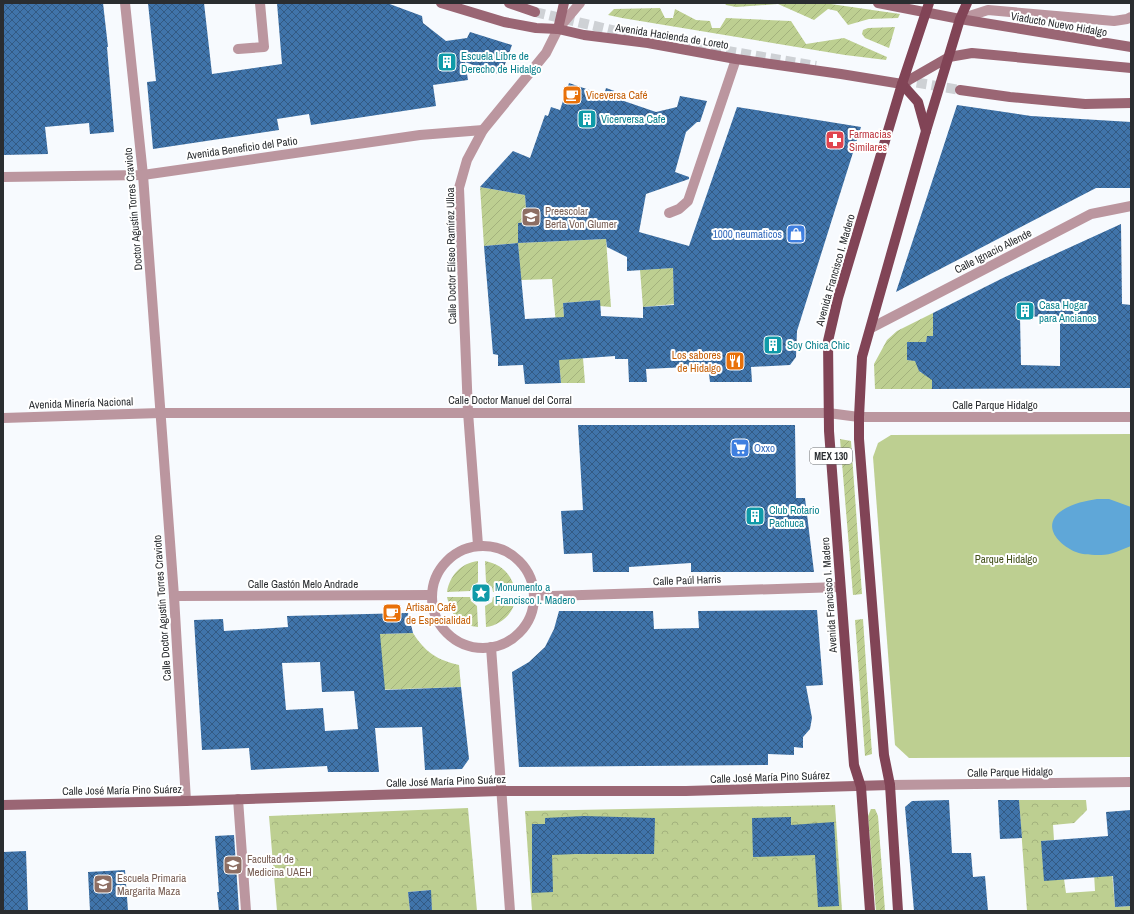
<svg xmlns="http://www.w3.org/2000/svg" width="1134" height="914" font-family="'Archivo Narrow',sans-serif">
<defs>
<pattern id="forest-crowns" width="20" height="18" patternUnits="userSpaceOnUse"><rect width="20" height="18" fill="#bdcf91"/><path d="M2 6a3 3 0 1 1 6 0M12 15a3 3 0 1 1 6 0" fill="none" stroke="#a3b27d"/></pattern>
<pattern id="garden-furrows" width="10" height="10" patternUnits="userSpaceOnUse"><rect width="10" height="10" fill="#bdcf91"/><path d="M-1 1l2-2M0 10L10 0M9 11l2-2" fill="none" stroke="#a3b27d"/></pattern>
<pattern id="building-cross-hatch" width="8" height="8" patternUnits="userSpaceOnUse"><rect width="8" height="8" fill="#4074aa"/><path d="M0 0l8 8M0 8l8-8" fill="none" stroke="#335a83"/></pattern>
</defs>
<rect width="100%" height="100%" fill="#f7fafe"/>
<g fill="url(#forest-crowns)">
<path d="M1019,800H1086L1087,810L1074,823L1053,825L1054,840L1041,841L1064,879L1066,893L1095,891L1094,873L1112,872L1115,907L1131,906V911H1027Z"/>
<path d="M835,805L842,911H532L525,811Z"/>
<path d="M468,808L477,911H432L430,890L408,892L410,911H277L269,816Z"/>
</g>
<path fill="#bdcf91" d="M1131,434V757L909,758L895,745L873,457L878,443L891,435Z"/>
<g fill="url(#garden-furrows)">
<path d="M725,3H824L900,14L898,18L869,19L848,25L837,11L828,9L814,20L778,4L736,7L726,5Z"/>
<path d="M660,8L665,18H673L675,9L696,20L710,21L712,28H720L726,18L791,21L806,44L844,38L887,57L886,60L845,55L622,18L608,15L614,9Z"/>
<path d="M895,27L889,48L865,38L862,34L863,30L868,28Z"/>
<path d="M480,187L525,195L527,222L518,223V243L606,239L611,307L600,306V300L563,303L567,359L583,358L585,383H561L552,279L521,280L518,243L484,246Z"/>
<path d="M673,268L674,295L675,304L643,307L640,270Z"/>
<path d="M933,313V336H927L926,342H907V360L918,361V369L921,373H932V389H875L874,364L887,340L897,331Z"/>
<path d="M840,439L851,441L862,594L853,595Z"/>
<path d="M478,561V582L472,587L470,591L447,592C450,575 461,563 478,561Z"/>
<path d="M485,561C501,564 512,574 515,591L493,592L492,587L486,582Z"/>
<path d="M447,597H470L471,601L477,606L478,627C459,625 451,615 447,597Z"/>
<path d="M493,597H515C515,613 501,625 486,627L485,606L492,602Z"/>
<path d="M863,619L872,754L865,756L855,620Z"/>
<path d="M413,633C425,652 437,660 459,665L461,687L373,690L380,634Z"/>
<path d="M871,809H875L878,816L885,911H876L868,816Z"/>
</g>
<path fill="#5fa7d8" d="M1097,499H1109L1131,507V546C1121,550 1111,555 1101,555C1093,555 1083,555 1076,552C1063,547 1045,532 1055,517C1064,505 1084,501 1097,499Z"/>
<g fill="url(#building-cross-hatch)" fill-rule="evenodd">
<path d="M3,3H103L108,47H107L114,132L90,134L89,123L45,127L48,154L3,155Z"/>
<path d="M148,3H204L212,74L282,64L277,3H387L422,16L423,23L446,41L467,38L470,32L512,45L501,75L465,62L468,80L433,85L436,106L311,125L309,114L277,119L279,130L153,149L147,82L156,81Z"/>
<path d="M569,83L604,95L606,88L623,94L621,100L656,112L677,107L680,96L707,101L700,122H697L686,132L675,172L689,177V179L646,194L639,232L689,246L737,107L861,127L797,331L796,357L790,365L751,367L752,382H710L708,366L646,369L647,382H629L628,359H615V356L559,360L561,383L525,384L523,365L498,366V355L493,354L484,246L518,243V223L527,222L525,195L480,187L513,151L530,158L545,115L548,116L551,107L560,110ZM606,239L607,247L627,257V271L673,268L674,305L643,307V318L601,316L600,300L563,303L564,317L525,319L518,243Z"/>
<path d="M957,105L1031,116L1131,122V188H1096L896,292Z"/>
<path d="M1121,224L1122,304L1131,305V388L932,389V380L919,371L915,361L907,360V342H926L927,336H933V313L1005,277ZM1060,316V366L1021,365L1020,317Z"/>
<path d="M578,425H795L796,498H805L814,572H691V563L629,567V572H593L592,553L564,554L561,511L583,510Z"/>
<path d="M817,610L823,685L806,686L812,718L810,729L803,737V748L794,747V755L768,754V765L519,767L512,672L529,662L545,647L554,629L559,611H653L654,629L699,628L698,611Z"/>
<path d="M408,613L413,633L380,634L385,690L461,687L469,759L462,769L425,770L422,727L375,728L379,772H328L327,766L251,770L249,748L202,750L194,620L223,619L224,631L288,627L287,616ZM320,662L322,692L354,691L358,729L325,731L323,708L286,710L282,663Z"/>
<path d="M949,800L952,853H971L973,877L985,876L988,911H914L905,807L912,801Z"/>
<path d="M998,800H1019L1022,838L1000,839Z"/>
<path d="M1131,810V906L1115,907L1113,876L1044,881L1041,841L1108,836L1106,812Z"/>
<path d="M584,816L655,818L654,854H575L552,855L553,892L532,893V824H545V818Z"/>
<path d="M791,817V825L834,822L839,906L818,907L815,855L753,857L752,818Z"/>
<path d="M234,835L239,911H219L217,892H219L215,836Z"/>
<path d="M26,851L28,911H3V852Z"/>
<path d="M125,870L128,911H90L88,872Z"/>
<path d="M431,890L432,911H410L408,892Z"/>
</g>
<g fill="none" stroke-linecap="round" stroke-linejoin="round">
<g stroke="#ced1d5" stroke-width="10" stroke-dasharray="10 5" stroke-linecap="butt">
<path d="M535,12L633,35L816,66"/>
<path d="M902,80L960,90"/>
</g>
<path stroke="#bb969f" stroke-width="10" d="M238,799L246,911"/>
<g stroke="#bb969f" stroke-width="10">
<path d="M125,3L143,175L174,596L186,801"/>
<path d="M960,19L988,10L1114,21L1127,19L1131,17"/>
<path d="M238,49L264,47L260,3"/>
<path d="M3,177L143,175L420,135L483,130"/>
<path d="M669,213L679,209L688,201L736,59"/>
<path d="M871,328L1091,214L1131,206"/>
<path d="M3,418L160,413H828L859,417H1131"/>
<path d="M478,545L468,412L459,188L467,160L483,130L546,53L558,29L580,3"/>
<circle cx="483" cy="597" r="51"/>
<path d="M535,595L551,596L840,587"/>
<path d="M174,596L432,595"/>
<path d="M491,647L510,911"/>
<path d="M890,785L1131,782"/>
</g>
<g stroke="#9a6674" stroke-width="10">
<path d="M441,3L504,22L536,28L558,29L584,35L648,43L736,59L841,74L902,84L949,57L972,53L1131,68"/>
<path d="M509,3L535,12"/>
<path d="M878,3L960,19L1131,47"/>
<path d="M558,29L564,3"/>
<path d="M960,90L1010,97L1085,104L1131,103"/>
<path d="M3,805L186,801L500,791H686L890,785"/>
</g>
<g stroke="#814456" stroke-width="10">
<path d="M902,84L918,102L926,131"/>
<path d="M870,911L861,787L854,765L829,431L828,341L838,298L902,84L929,3"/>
<path d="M898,911L890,785L884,755L859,439V417L862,357L926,131L960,19L967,3"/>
</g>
</g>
<defs>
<symbol id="building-square" viewBox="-11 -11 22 22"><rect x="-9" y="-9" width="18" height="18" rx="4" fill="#0f9aa8" stroke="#fff"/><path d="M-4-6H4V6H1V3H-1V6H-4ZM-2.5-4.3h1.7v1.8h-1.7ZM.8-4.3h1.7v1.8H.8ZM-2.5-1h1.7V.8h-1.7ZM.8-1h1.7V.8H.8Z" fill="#fff"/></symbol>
<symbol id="cafe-square" viewBox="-11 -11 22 22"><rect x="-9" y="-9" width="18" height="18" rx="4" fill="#e8710a" stroke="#fff"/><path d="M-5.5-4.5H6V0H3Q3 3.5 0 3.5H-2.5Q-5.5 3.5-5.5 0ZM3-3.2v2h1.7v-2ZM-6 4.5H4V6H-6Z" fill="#fff"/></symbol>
<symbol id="pharmacy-square" viewBox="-11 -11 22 22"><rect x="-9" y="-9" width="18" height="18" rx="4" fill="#e0444e" stroke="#fff"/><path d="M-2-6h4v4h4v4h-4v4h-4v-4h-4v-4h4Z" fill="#fff"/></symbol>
<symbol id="school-square" viewBox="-11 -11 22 22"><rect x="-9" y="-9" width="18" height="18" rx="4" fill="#8d6e63" stroke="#fff"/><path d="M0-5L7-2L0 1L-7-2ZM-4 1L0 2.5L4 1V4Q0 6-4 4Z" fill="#fff"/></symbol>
<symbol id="shop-square" viewBox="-11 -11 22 22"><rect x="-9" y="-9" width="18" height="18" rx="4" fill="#3f7fe0" stroke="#fff"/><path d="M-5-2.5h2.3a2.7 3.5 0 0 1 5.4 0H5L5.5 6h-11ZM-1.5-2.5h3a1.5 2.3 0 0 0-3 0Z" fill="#fff"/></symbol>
<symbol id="restaurant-square" viewBox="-11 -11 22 22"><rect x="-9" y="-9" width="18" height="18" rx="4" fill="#e8710a" stroke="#fff"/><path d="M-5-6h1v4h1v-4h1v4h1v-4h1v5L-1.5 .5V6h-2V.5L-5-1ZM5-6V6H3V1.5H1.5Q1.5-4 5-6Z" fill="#fff"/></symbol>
<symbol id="supermarket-square" viewBox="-11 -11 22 22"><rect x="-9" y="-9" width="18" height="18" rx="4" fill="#3f7fe0" stroke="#fff"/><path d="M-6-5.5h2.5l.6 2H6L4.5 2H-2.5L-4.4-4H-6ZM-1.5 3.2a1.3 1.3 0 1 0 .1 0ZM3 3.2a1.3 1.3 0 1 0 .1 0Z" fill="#fff"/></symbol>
<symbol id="sight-square" viewBox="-11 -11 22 22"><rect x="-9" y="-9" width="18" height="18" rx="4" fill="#0f9aa8" stroke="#fff"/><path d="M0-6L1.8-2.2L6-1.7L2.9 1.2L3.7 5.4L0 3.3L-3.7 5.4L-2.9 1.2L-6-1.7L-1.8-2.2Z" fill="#fff"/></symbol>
<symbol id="university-square" viewBox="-11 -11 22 22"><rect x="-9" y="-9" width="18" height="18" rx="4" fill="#8d6e63" stroke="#fff"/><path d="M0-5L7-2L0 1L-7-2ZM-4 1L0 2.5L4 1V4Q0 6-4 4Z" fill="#fff"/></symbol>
</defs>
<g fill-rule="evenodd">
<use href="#building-square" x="436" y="51" width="22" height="22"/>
<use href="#cafe-square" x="561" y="84" width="22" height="22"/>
<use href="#building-square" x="576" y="108" width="22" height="22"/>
<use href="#pharmacy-square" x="824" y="129" width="22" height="22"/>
<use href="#school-square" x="520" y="206" width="22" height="22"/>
<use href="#shop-square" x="785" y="223" width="22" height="22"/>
<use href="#building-square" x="1014" y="300" width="22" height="22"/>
<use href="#building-square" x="762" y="334" width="22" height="22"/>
<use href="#restaurant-square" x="724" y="350" width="22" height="22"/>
<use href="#supermarket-square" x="729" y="437" width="22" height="22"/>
<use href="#building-square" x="744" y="505" width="22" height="22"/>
<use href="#sight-square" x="470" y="582" width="22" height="22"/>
<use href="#cafe-square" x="381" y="602" width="22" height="22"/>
<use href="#university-square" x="222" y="854" width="22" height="22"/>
<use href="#school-square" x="92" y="873" width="22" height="22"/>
</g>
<g text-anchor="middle" stroke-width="4" stroke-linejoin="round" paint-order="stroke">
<rect fill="#fff" stroke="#6a6c6e" stroke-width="1" x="810" y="448" width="42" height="16" rx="3"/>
<g font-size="10" font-weight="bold" fill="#2a2d30">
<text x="831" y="460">MEX 130</text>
</g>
<g font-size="11" fill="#2a2d30" stroke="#fff">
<text transform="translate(1059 24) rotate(10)" y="4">Viaducto Nuevo Hidalgo</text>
<text transform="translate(672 36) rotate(9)" y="4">Avenida Hacienda de Loreto</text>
<text transform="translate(242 148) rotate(-8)" y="4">Avenida Beneficio del Patio</text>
<text transform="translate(133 209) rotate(-95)" y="4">Doctor Agustín Torres Cravioto</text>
<text transform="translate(993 251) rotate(-27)" y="4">Calle Ignacio Allende</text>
<text transform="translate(451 256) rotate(-91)" y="4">Calle Doctor Elíseo Ramírez Ulloa</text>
<text transform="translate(835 270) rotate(-74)" y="4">Avenida Francisco I. Madero</text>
<text x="510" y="404">Calle Doctor Manuel del Corral</text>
<text transform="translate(81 403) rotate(-2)" y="4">Avenida Minería Nacional</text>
<text x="995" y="409">Calle Parque Hidalgo</text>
<text transform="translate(687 580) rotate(-2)" y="4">Calle Paúl Harris</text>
<text x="303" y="588">Calle Gastón Melo Andrade</text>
<text transform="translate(829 595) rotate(-94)" y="4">Avenida Francisco I. Madero</text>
<text transform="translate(162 608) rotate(-94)" y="4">Calle Doctor Agustín Torres Cravioto</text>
<text transform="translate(1010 772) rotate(-1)" y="4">Calle Parque Hidalgo</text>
<text transform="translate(770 777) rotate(-2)" y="4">Calle José María Pino Suárez</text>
<text transform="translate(446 781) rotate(-2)" y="4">Calle José María Pino Suárez</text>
<text transform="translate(122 790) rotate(-1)" y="4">Calle José María Pino Suárez</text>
</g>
<g font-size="11" fill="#0d838f" stroke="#fff" text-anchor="start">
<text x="461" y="60">Escuela Libre de<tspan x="461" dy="13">Derecho de Hidalgo</tspan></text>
<text x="601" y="123">Vicerversa Cafe</text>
<text x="1039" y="309">Casa Hogar<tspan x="1039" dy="13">para Ancianos</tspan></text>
<text x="787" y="349">Soy Chica Chic</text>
<text x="769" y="514">Club Rotario<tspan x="769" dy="13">Pachuca</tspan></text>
<text x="495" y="591">Monumento a<tspan x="495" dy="13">Francisco I. Madero</tspan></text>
</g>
<g font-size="11" fill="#c56008" stroke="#fff" text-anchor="start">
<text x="586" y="99">Viceversa Café</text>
<text x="721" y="359" text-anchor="end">Los sabores<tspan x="721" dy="13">de Hidalgo</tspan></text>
<text x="406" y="611">Artisan Café<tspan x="406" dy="13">de Especialidad</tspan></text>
</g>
<g font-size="11" fill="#be3a42" stroke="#fff" text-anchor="start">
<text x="849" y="138">Farmacias<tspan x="849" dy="13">Similares</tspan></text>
</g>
<g font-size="11" fill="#785e54" stroke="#fff" text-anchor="start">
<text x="545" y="215">Preescolar<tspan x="545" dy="13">Berta Von Glumer</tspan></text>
<text x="247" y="863">Facultad de<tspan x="247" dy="13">Medicina UAEH</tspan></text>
<text x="117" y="882">Escuela Primaria<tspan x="117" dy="13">Margarita Maza</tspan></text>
</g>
<g font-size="11" fill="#366cbe" stroke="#fff" text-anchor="end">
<text x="782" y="238">1000 neumaticos</text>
<text x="754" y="452" text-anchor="start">Oxxo</text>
</g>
<g font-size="11" fill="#43501a" stroke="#fff">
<text x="1006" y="563">Parque Hidalgo</text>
</g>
</g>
<rect width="1134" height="914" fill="none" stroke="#2a2d30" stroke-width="8"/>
</svg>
